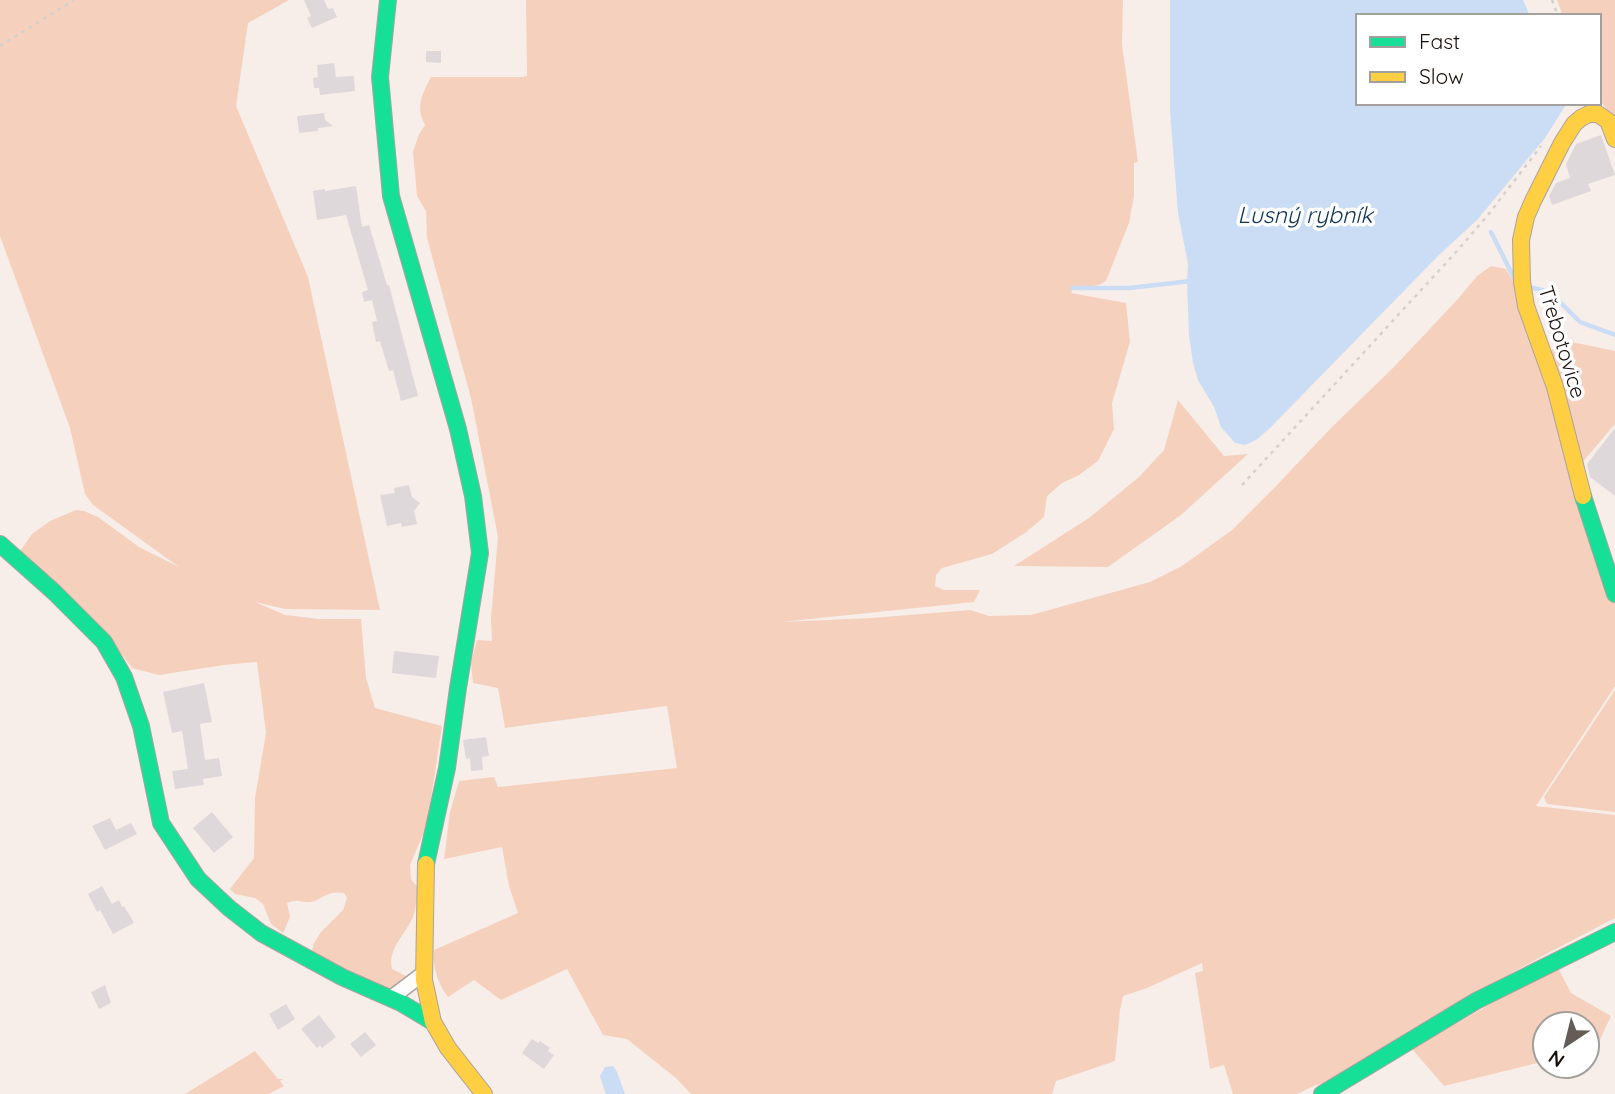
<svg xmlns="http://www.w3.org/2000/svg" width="1615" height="1094" font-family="Quicksand,sans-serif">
<rect width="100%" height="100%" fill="#f7eeea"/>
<g fill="#f5d0bd">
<path d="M0,0H289L248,23L236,106L308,277L380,610L285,609L255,602L285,615L319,619H361L366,678L375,708L442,726L427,825L410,865L411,879L418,888C417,897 416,908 413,917C406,934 387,949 392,969L408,977L397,987L388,990L312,952L314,943L321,932L343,910L347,898L344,893C326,890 323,900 310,902C301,903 299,898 287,903L290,917L283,933L271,924L263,904L255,898L235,894L230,889L254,858L255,798L266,733L257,662L224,665L159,675L132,668L111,640L18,554L32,534L50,521L76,510L84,511L98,517L139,547L179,567L93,505L85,494L70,428L0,236Z"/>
<path d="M526,0H1123L1122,44L1138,162L1134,163V196L1129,223L1106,281L1099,285L1073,289L1071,293L1126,303L1130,342L1112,403L1114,429L1098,461L1079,475L1062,483L1047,496L1044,517L1025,533L992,554L942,568L936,575L935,586L944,590H980L974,602L781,622L872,618L970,610L989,616L1031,615L1150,582L1182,566L1232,530L1277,485L1332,427L1393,368L1457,300L1477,276L1491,266L1506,269L1514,283L1615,603V686L1536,806L1615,815V918L1548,953L1417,1026L1328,1082L1316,1085L1297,1094H1233L1224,1065L1210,1069L1195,973L1203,971L1202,963L1147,988L1123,996L1120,1010L1115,1061L1056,1081L1052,1094H691L677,1079L627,1039L603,1035L567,969L501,1000L474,980L448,997C438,984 432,966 434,950L518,913L509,886L502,847L444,859L450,812L459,781L494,777L498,787L677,768L667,706L505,728L498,688L473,683L471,663L477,640L492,641L491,618L498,537L471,398L427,238L426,211L417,196L413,152L419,134L425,125C415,107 422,94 431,77H522L527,76Z"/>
<path d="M1557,0H1615V123L1599,98V16H1563Z"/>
<path d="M1572,342L1615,351V424L1581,464L1549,354L1554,347Z"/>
<path d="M1178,400L1224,456L1248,454L1181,515L1108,567L1014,566L1089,518L1139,477L1164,450Z"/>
<path d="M1615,690V812L1547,804L1544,797Z"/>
<path d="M1557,966L1571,993L1611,1016L1596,1048L1587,1050V1024H1545V1061L1444,1086L1412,1049Z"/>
<path d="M255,1051L278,1079H283L280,1081L284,1086L269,1094H185Z"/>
</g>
<g fill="#caddf4">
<path d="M1170,0H1523L1530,16H1358V103H1567L1545,138L1477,220L1438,256L1269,429L1256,440L1245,445L1235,443L1221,427L1214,407L1198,380L1193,363L1189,335L1187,283L1188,264L1178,213L1170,111Z"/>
<path d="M613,1066L617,1072L625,1094H606L605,1092L600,1076L605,1067Z"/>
</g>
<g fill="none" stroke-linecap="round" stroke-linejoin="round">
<g stroke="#caddf4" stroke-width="4.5">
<path d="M1491,232L1514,278"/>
<path d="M1529,287L1550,292L1580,322L1615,335"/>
<path d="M1073,288H1129L1191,281"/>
</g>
</g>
<g fill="#ded8db">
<path d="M304,0H324L328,9L333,8L337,17L312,28L307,18L311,16Z"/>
<path d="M426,51H441V63L426,62Z"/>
<path d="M334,63L336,77L354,76L355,91L320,95L319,88H314L313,78L318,77L317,65Z"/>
<path d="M324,113L325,120L333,126L318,128V131L299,133L297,116Z"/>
<path d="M1601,135L1615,175L1588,184L1591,191L1552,205L1549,196L1556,183L1570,178L1566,164L1576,144Z"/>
<path d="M356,186L362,227L369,225L387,285H389L418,396L401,401L393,370L389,371L380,341L376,342L372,322L377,321L372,300L364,302L362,292L368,290L346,215L317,220L313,191L325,189V191Z"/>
<path d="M1615,428V496L1590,477L1587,464Z"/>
<path d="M409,485L412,497L420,503L414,511L417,524L402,527L401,523L387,526L380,495L395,493L394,488Z"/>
<path d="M394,651L439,656L436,678L392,673Z"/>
<path d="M204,683L212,722L200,724L205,760L219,758L222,776L203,779L204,785L175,789L172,771L188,769L182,731L172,733L163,692Z"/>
<path d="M486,737L489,756L482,757L483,770L471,771L470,758L466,759L463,740Z"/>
<path d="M212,812L233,837L214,853L193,828Z"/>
<path d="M110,818L116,830L131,823L137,834L105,850L92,826Z"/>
<path d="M102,886L112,904L119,900L122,907L124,906L134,923L113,934L100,910L97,912L88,894Z"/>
<path d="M105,985L111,1003L99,1009L91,992Z"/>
<path d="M286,1004L295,1019L278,1030L269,1014Z"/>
<path d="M319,1015L336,1037L322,1048L320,1045L317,1048L301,1029Z"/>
<path d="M365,1032L376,1045L361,1057L350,1044Z"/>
<path d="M532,1039L538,1043L540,1041L550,1048L548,1051L554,1055L544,1069L522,1053Z"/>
</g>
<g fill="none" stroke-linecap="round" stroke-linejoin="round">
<defs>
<path id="street" d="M391,998L424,973"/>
<g id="fast">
<path d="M388,0L380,77L391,196L458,429L473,496L480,553L458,688L447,768L426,864"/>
<path d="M1583,496L1615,594"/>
<path d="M0,544L54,592L104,642L124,677L141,726L161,823L198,879L229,908L261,933L342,977L401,1003L433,1022"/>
<path d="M1322,1094L1476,1001L1615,932"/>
</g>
<g id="slow">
<path d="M1583,496L1555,387L1526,306L1522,282L1521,240L1526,217L1533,201L1562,143L1574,124L1581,118L1589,114H1598L1608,121L1615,139"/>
<path d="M426,864L424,980L433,1022L448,1048L484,1094"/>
</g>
</defs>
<use href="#street" stroke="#aca39f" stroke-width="17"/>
<use href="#fast" stroke="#aca39f" stroke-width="18"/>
<use href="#slow" stroke="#aca39f" stroke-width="18"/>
<g stroke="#d3d0ce" stroke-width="2.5" stroke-dasharray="3.5 5" stroke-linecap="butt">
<path d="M1552,0L1558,16"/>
<path d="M0,46L74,0"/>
<path d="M1242,485L1457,251L1488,215L1541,146"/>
</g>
<use href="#street" stroke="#fefcfc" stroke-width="14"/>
<use href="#fast" stroke="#16e098" stroke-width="16"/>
<use href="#slow" stroke="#ffcf43" stroke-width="16"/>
</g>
<g text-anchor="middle" stroke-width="7" stroke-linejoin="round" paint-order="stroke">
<g font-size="21" fill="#170e09" stroke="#fff">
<text transform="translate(1562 342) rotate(73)" y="7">Třebotovice</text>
</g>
<g font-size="23" font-style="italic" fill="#0e3356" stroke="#fff">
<text x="1305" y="223">Lusný rybník</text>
</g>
</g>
<rect x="1356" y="14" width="245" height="91" fill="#ffffff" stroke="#a29f9d" stroke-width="2"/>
<rect x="1370" y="37" width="35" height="10" fill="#16e098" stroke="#a29f9d" stroke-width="2"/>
<text x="1419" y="49" font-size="21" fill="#170e09">Fast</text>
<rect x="1370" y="72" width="35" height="10" fill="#ffcf43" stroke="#a29f9d" stroke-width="2"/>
<text x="1419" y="84" font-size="21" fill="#170e09">Slow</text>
<g transform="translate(1566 1045) rotate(215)"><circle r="33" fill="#ffffff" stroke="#a29f9d" stroke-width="2"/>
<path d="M0-5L12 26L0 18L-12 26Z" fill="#655c58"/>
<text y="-10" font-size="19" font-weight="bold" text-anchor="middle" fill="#170e09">N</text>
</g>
</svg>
